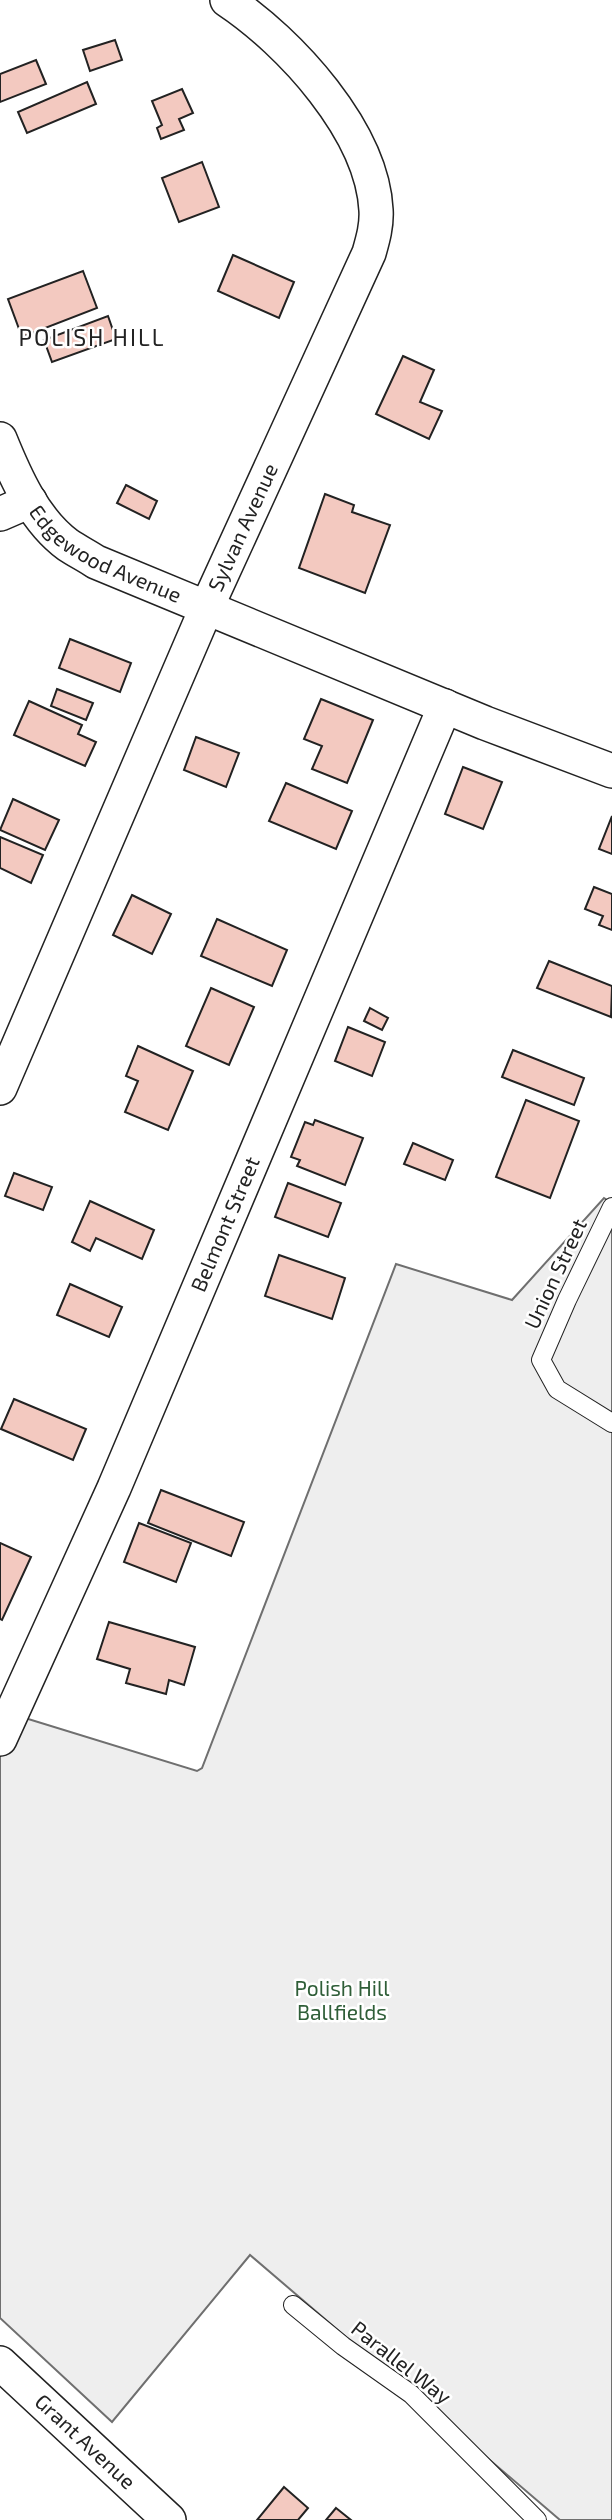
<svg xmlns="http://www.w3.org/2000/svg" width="612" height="2520" font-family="'Exo 2',sans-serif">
<rect width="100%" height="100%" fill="#fff"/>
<path fill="#eee" stroke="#6f6f6f" stroke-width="2" d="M604,1198L612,1203V2520H560L250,2255L112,2422L0,2318V1744L12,1714L197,1771L202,1768L396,1264L512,1300Z"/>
<g fill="#f3c9c0" stroke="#222" stroke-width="2">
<path d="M115,40L122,60L90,71L83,50Z"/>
<path d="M36,60L46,84L0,102V74Z"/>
<path d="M87,82L96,104L27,133L18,112Z"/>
<path d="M182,89L193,113L179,119L184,130L161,139L157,128L162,125L152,101Z"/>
<path d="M202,162L219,207L179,222L162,178Z"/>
<path d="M233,255L294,282L279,318L218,291Z"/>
<path d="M83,271L97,308L22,337L8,299Z"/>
<path d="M108,316L116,339L52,362L44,340Z"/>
<path d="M403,356L434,370L420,402L442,411L429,439L376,414Z"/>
<path d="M126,485L157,501L149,519L117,503Z"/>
<path d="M325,494L354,505L352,512L390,525L365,593L299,568Z"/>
<path d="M70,639L131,663L120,692L59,668Z"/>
<path d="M57,689L93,703L86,720L51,706Z"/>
<path d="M321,699L373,720L347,783L312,769L322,746L304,739Z"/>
<path d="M29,701L82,725L78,734L96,742L85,766L14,735Z"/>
<path d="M196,737L239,753L226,787L184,770Z"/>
<path d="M463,767L502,782L483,829L445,814Z"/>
<path d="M286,783L352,811L336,849L269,821Z"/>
<path d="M13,799L59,820L45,850L0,830Z"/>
<path d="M612,816V854L599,849Z"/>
<path d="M0,837L43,855L31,883L0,868Z"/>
<path d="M594,887L612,894V930L599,925L603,916L585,909Z"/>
<path d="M132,895L171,914L152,954L113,935Z"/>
<path d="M217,919L287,950L272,986L201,956Z"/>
<path d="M549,961L612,986L611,1017L537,988Z"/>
<path d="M211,988L254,1007L229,1065L186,1046Z"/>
<path d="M370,1008L388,1018L382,1030L364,1021Z"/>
<path d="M348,1027L385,1042L372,1076L335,1061Z"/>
<path d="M138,1046L193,1071L168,1130L125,1112L138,1081L126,1076Z"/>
<path d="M513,1050L584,1078L574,1105L502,1077Z"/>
<path d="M526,1100L579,1121L550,1198L496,1177Z"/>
<path d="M315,1120L363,1138L345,1185L297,1166L300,1160L291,1157L305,1122L313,1125Z"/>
<path d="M413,1143L453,1160L445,1180L404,1164Z"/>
<path d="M14,1173L52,1187L43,1210L5,1196Z"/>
<path d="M288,1183L341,1203L328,1237L275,1217Z"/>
<path d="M90,1201L154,1230L142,1259L96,1238L90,1251L72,1242Z"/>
<path d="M279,1255L345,1278L332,1319L265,1296Z"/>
<path d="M70,1284L122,1307L109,1337L57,1315Z"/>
<path d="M14,1399L86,1429L73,1460L1,1429Z"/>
<path d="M161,1490L244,1522L231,1556L148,1523Z"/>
<path d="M139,1523L191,1543L176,1582L124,1562Z"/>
<path d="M0,1543L31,1557L2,1620L0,1619Z"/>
<path d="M109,1622L195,1647L184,1685L169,1680L166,1694L126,1683L130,1669L97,1659Z"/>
<path d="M284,2487L308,2508L298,2520H257Z"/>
<path d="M336,2508L351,2520H326Z"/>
</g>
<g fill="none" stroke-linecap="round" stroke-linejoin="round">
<defs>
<g id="lane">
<path d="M612,1207L567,1300L541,1360L557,1389L612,1423"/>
<path d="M293,2305L343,2346L411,2394L537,2520"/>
</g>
<g id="street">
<path id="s1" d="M0,439C15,476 34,520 68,545C77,551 87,556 96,562L485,723L612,771"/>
<path d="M0,514L30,501"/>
<path id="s2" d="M0,1088L206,609L369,253C373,239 377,225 376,210C372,131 290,42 227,0"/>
<path id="s3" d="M0,1739L114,1488L445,706"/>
<path id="s4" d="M0,2363L169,2520"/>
</g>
</defs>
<use href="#lane" stroke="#222" stroke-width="20"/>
<use href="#street" stroke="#222" stroke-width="36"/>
<use href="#lane" stroke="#fff" stroke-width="18"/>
<use href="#street" stroke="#fff" stroke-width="33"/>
</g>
<g text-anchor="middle" stroke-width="5" stroke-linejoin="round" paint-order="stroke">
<g font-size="21" fill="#222" stroke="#fff">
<text dy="7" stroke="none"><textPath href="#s2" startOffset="611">Sylvan Avenue</textPath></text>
<text dy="7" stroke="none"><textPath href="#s1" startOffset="164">Edgewood Avenue</textPath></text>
<text dy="7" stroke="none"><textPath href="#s3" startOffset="562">Belmont Street</textPath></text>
<text transform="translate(556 1274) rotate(-65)" y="7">Union Street</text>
<text transform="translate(401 2363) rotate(38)" y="7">Parallel Way</text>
<text dy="7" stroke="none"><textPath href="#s4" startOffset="116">Grant Avenue</textPath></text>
</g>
<g font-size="21" fill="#2f5e38" stroke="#fff">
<text x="342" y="1996">Polish Hill<tspan x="342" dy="24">Ballfields</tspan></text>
</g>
<g font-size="23" letter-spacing="2" fill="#222" stroke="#fff">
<text x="92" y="346">POLISH HILL</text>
</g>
</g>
</svg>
